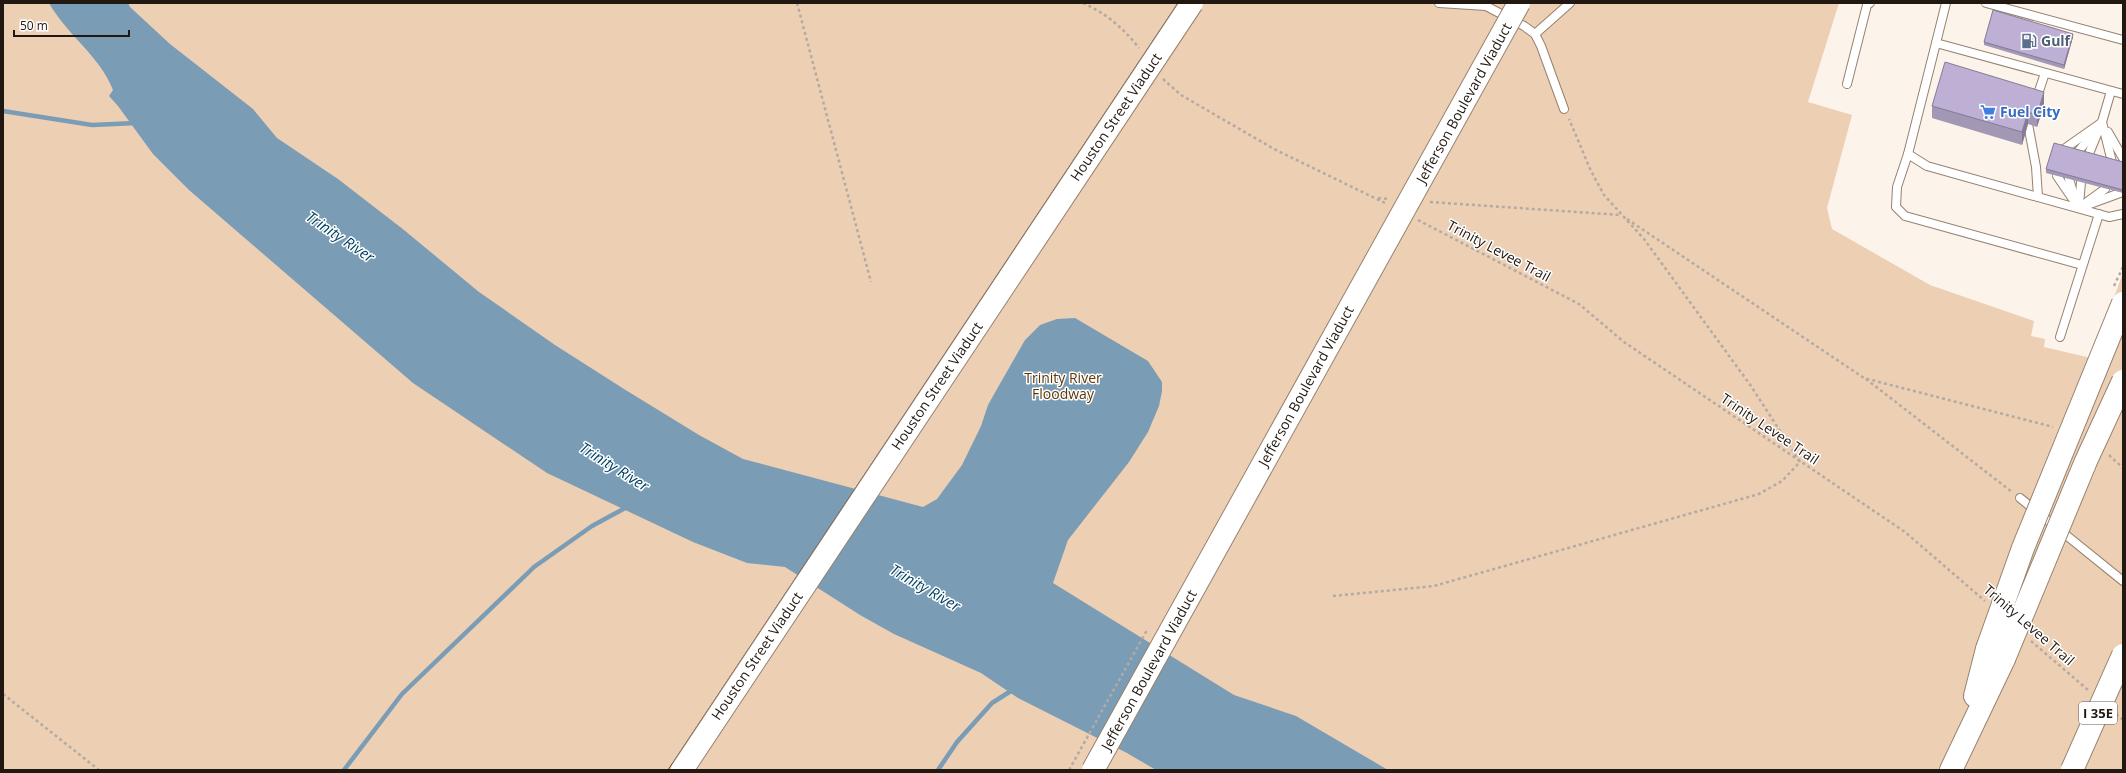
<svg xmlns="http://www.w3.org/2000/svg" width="2126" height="773" font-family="'Open Sans',sans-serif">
<rect width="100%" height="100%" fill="#fcf3eb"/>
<path fill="#edcfb4" d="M3,3H1839L1808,102L1852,115L1827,208L1832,229L1930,285L2034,321L2031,336L2045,339L2044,347L2091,358L2123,273V770H3Z"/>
<path fill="#7a9cb5" d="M49,3H128L130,7L170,44L253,109L277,138L338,179L404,230L479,292L555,345L624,389L699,435L743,459L923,507L937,499L962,465L981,426L988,405L997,389L1025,340L1040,325L1057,319L1075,318L1148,361L1162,382V391L1159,406L1148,432L1129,462L1068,540L1053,583L1234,695L1296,716L1388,770H1156L1127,753L1018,698L981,673L894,634L860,615L785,567L747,563L693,542L547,473L413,383L189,190L153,154L118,106L109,96L113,90C100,56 67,35 49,3Z"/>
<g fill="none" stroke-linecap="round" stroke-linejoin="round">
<g stroke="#7a9cb5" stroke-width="4.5">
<path d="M3,111L92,125L136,123"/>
<path d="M344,770L402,694L534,567L592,526L627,507"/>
<path d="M938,770L957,742L992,703L1014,689"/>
</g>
<defs>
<g id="service">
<path d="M1439,3L1486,6L1524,26L1535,34L1541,46L1564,109"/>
<path d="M1946,3L1936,43L2123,94"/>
<path d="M1986,3L2123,40"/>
<path d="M1535,34L1570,3"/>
<path d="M1936,43L1908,154L1927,166L2109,217L2123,214"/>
<path d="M1847,84L1867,5L1870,3"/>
<path d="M2036,100L2045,73"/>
<path d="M2102,122L2112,162"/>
<path d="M2028,124L2036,167L2038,197"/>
<path d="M2108,132L2123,158"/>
<path d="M2064,149L2101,123"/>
<path d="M2077,153L2095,131"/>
<path d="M1908,154L1897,187L1896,207L1905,216L2082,265"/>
<path d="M2088,156L2102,122L2111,91"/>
<path d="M2057,176L2079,208"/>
<path d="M2069,179L2074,196"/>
<path d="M2087,202L2105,189"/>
<path d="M2079,205L2081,182"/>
<path d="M2079,208L2120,193"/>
<path d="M2060,337L2099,214"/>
<path d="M2020,498L2123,581"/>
</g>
<g id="motorway">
<path d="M1975,696L1987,649"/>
<path d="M1951,770L2004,659"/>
</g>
</defs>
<use href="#service" stroke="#97826f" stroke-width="10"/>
<use href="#motorway" stroke="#97826f" stroke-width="24"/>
<g stroke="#b3aba3" stroke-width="2.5" stroke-dasharray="3 3" stroke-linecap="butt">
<path d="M797,3L871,282"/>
<path d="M1083,3C1106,13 1124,29 1139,48"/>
<path d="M1163,79L1181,95L1274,149L1387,204"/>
<path d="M1378,198L1389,199"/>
<path d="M1430,202L1621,215"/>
<path d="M1627,219L1864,378L2053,427"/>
<path d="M1418,220L1579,304L1624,342L1905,532L1985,601"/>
<path d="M1866,379L2012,492"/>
<path d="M2109,455L2123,468"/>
<path d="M1333,596L1434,586L1759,494L1782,481L1800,462L1751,386L1644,239L1604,195L1591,171L1569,119"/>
<path d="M2031,641L2088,690"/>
<path d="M3,694L99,770"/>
<path d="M2116,714L2123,720"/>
</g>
<use href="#service" stroke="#fff" stroke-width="8"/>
<use href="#motorway" stroke="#fff" stroke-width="22"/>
<path stroke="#473f38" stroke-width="1" d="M668,770L1178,3"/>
<defs>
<g id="secondary-bridge">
<path d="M682,770L1192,3"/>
<path d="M1093,770L1519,3"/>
</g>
<g id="motorway-bridge">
<path d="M1987,649L2023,548L2123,303"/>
<path d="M2004,659L2086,461L2123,381"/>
<path d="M2072,770L2123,655"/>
</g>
</defs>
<use href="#secondary-bridge" stroke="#97826f" stroke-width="24" stroke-linecap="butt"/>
<use href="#motorway-bridge" stroke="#97826f" stroke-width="24" stroke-linecap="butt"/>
<g stroke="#b3aba3" stroke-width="2.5" stroke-dasharray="3 3" stroke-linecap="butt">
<path d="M2114,286L2123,267"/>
<path d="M1069,770L1147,630"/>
</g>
<use href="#secondary-bridge" stroke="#fff" stroke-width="22"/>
<use href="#motorway-bridge" stroke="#fff" stroke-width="22"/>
</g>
<g fill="#a397b6">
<path d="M2073,37L2064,69L1984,45V42Z"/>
<path d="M2044,105L2037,127L2028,124L2022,145L1932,118V106Z"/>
<path d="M2123,162V193L2046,173V169Z"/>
</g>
<g fill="#847b94">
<path d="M2073,34V37L2064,69V65Z"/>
<path d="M2044,92V105L2037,127V115Z"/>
<path d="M2028,112V124L2022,145V132Z"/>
</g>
<g fill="#bdb0d4" stroke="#847b94">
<path d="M1993,10L2073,34L2064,65L1984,42Z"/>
<path d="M1945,62L2044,92L2037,115L2028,112L2022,132L1932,106Z"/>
<path d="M2054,143L2123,162V190L2046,169Z"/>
</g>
<defs>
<symbol id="fuel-bare" viewBox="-9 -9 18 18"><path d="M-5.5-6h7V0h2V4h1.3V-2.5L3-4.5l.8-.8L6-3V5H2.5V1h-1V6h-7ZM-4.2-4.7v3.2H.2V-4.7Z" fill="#5c6f8a" stroke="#fff" stroke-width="2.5" paint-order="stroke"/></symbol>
<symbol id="supermarket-bare" viewBox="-9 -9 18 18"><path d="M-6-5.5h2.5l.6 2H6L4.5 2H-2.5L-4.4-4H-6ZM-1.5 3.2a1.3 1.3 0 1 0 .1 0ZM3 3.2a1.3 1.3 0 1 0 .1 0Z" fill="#3f7fe0" stroke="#fff" stroke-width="2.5" paint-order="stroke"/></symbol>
</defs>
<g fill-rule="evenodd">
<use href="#fuel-bare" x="2018" y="30" width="22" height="22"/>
<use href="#supermarket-bare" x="1977" y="101" width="22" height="22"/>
</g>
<g text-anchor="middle" stroke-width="3" stroke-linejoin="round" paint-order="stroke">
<rect fill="#fff" stroke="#635d58" stroke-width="1" x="2079" y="702" width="38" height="22" rx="3"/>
<g font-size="13" font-weight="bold" fill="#201811">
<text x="2098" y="718">I 35E</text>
</g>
<g font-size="14" font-weight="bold" fill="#4e5e75" stroke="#fff" text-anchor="start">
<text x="2041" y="46">Gulf</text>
</g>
<g font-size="14" fill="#201811" stroke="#fff">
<text transform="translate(1464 103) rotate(-61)" y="5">Jefferson Boulevard Viaduct</text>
<text transform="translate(1116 117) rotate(-56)" y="5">Houston Street Viaduct</text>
<text transform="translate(1499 251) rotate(28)" y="5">Trinity Levee Trail</text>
<text transform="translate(937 386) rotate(-56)" y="5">Houston Street Viaduct</text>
<text transform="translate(1306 386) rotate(-61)" y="5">Jefferson Boulevard Viaduct</text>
<text transform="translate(1770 429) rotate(34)" y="5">Trinity Levee Trail</text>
<text transform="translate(2029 625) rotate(41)" y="5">Trinity Levee Trail</text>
<text transform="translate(757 656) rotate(-56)" y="5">Houston Street Viaduct</text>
<text transform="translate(1149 670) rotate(-61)" y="5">Jefferson Boulevard Viaduct</text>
</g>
<g font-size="14" font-weight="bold" fill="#366cbe" stroke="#fff" text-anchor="start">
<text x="2000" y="117">Fuel City</text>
</g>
<g font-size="14" fill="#5f3603" stroke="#fff">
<text x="1063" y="383">Trinity River<tspan x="1063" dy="16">Floodway</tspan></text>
</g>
<g font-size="15" font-style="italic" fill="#014163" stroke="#fff">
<text transform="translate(340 237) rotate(34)" y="5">Trinity River</text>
<text transform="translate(614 467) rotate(32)" y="5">Trinity River</text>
<text transform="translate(925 588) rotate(30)" y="5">Trinity River</text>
</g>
</g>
<rect width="2126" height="773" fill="none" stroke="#201811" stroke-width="8"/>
<path d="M14 30v6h115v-6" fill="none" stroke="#201811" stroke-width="2"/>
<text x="20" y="30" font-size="12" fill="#201811" stroke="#ffffff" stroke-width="3" paint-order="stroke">50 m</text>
</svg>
